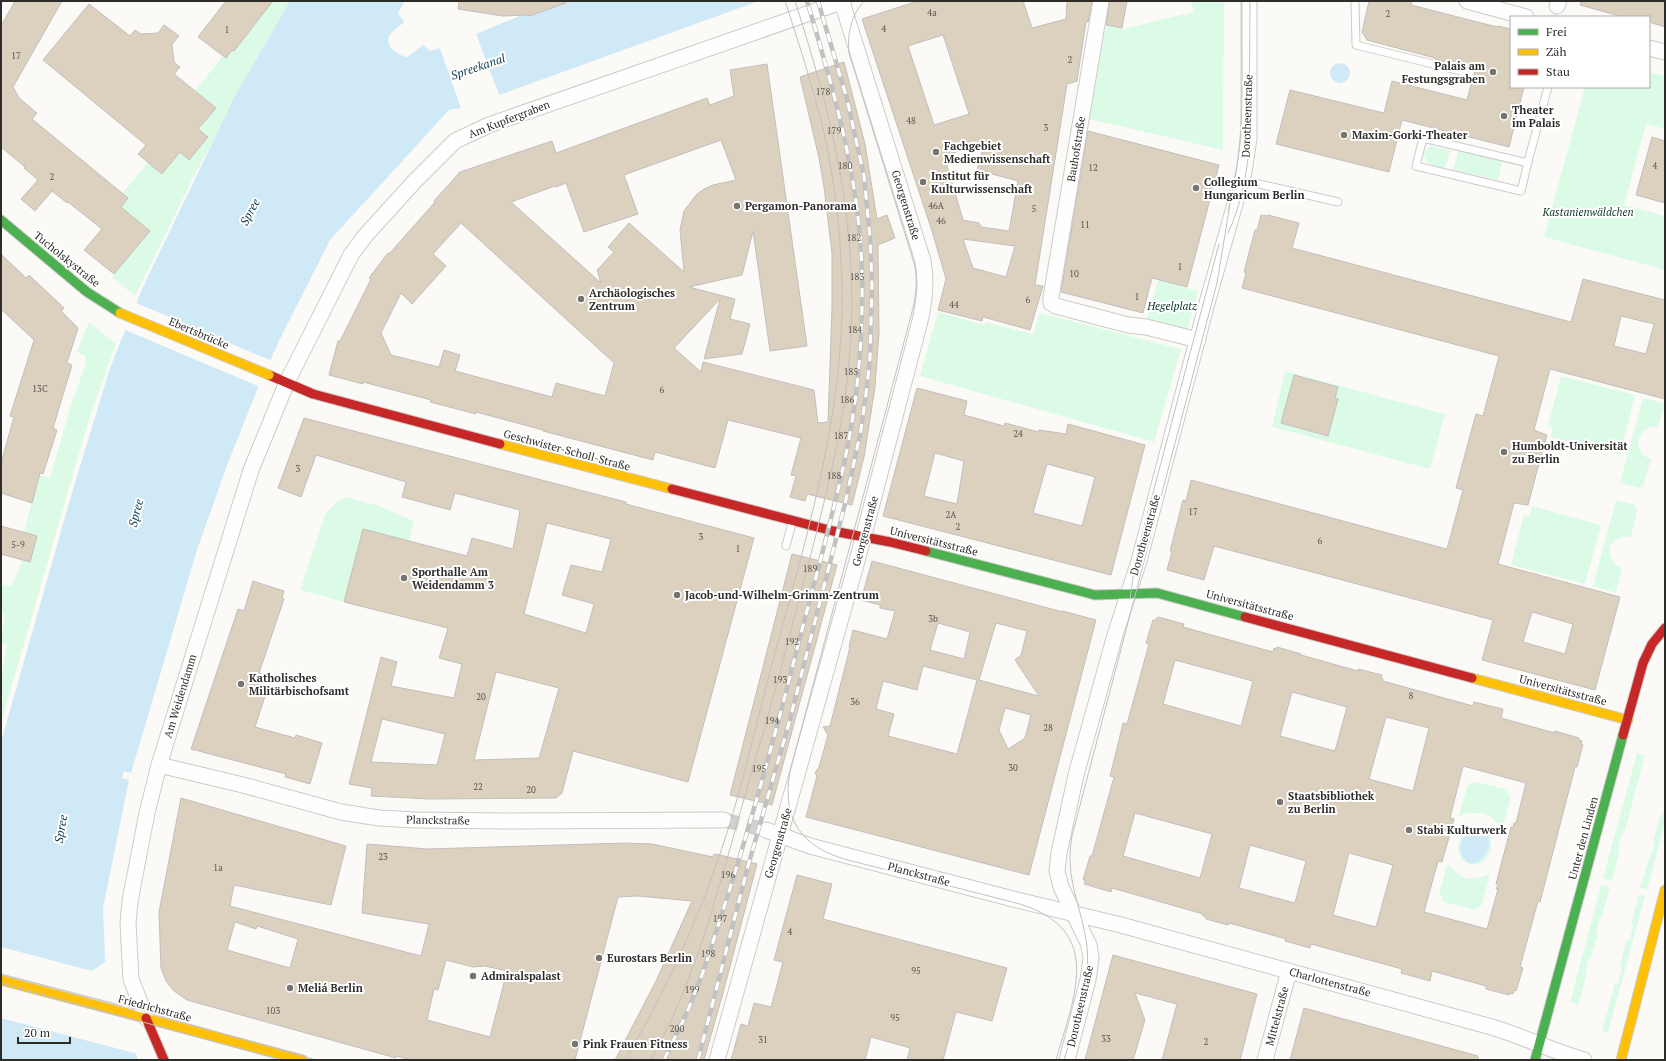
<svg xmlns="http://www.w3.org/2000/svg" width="1666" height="1061" font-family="'PT Serif',serif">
<rect width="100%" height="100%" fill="#fcfaf7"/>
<g fill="#dcfbe7" fill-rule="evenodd">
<path d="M273,1H290L195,174L135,296L112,277L150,231L121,207L122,194L148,162L162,174L180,152L189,160L208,138L198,129L216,108L195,91L223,56L226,58L232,50L234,51Z"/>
<path d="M1191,1H1224L1223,150L1089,119L1106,26L1123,29L1184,14V16L1194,12Z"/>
<path d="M1649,72L1665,76V129L1646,124L1624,205L1665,216V270L1544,237L1585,87H1649Z"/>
<path d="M1430,146L1450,150L1445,168C1436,166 1423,165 1424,152Z"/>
<path d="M1458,151L1502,161L1498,180L1453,170Z"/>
<path d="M1158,280L1198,291L1187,332L1146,322Z"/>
<path d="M938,312L985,325L986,322L1033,334L1040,313L1181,349L1154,442L920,376Z"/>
<path d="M89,322L116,344L90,416L1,723V678L7,645L1,644V635L5,615L1,614V584L12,586L22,560L30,561L37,536L24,532L39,475L50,478L70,408L86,363L85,356L77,352Z"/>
<path d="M1285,371L1445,414L1430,469L1272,427Z"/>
<path d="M1561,376L1635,395L1620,455L1550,437L1553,428L1548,426Z"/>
<path d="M1643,398L1665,403L1658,427C1637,424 1630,452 1651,459L1643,486L1639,488L1620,483Z"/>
<path d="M346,497L379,506L414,521L409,541L363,529L344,602L300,590L325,515L336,502Z"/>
<path d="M1616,500L1635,505L1637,510L1631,537C1622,535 1615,539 1610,547C1609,557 1612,564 1622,568L1616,593L1593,586Z"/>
<path d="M1532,506L1601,525L1585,584L1511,565L1524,515L1529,516Z"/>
<path d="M1637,753L1645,756L1624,834H1622L1618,850H1620L1612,881L1603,878Z"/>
<path d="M1475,782L1507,789L1508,794L1511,796L1503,827L1500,826L1490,816L1481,813H1469L1459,816L1467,786Z"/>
<path d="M1665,805V822L1647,890L1640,888L1649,858H1650L1655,842L1653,841L1660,816H1662Z"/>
<path d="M1476,826C1486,828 1493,835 1491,846C1487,878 1447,864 1461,837C1464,831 1469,827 1476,826ZM1482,830C1492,838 1490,850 1482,860L1461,854V845L1464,836Z"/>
<path d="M1447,865C1452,866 1453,870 1457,873C1469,884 1478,876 1490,875L1482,905L1474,910L1443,902L1442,896L1439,895Z"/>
<path d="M1601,885L1610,887L1602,917H1600L1596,933L1598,934L1591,957H1589L1585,973L1587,974L1578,1005L1570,1002Z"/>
<path d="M1639,894L1645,896L1608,1033L1602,1031L1615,983H1618L1622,967L1620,966L1626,941H1629L1633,926L1631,925Z"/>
</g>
<g fill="#d0e9f6">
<path d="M290,1H405L398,13L404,22C400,26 395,29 391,33C382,45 398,56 408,57L423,45L430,51L440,48L443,55L479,42L476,34L527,13L529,16L563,4L566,1H759L499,95L496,86L458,100L461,108L449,110L330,240L280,339L259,385L226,468L197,550L131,773L124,771L122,778L129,780L103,908L105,959L138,1060H1V743L3,735L71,496L110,368L142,289L234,98Z"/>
<circle cx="1340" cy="73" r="10"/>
<path d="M1478,829C1505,836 1477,879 1463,857C1456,845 1465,829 1478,829Z"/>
</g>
<g fill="#fcfaf7">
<path d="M476,34L499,95H497L494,89L461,101L463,107L461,108L440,48L442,47L444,53L477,41L474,35Z"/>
<path d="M134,302L272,361L260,387L123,329Z"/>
<path d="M1,947L92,971L104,963L107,959L139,1056L138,1054L1,1018Z"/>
</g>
<g fill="#dcd0bf" stroke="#c1bfbd" fill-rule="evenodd">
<path d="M15,1H62L13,87L19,98L37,113L32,119L128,198L121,207L150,231L114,274L84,250L102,229L68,202L67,203L52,191L35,211L21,199L38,180L24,168L25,167L1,147V26Z"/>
<path d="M226,1H273L234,51L232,50L226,58L198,37Z"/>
<path d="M459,1H566V3L529,16L528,15L503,16L458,9Z"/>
<path d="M918,1H1023L1032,28L1066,19L1067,1H1092L1088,22H1086L1077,81L1067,84L1035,285L1043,286L1030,330L983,317L982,321L938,310L946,279L932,231L862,19ZM943,35L969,114L934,125L908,46ZM985,141L977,170L1018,181L1009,231L981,227L979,223L963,220L946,162L945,156ZM963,239L1015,246L1006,277L973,268Z"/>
<path d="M1110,1H1127L1122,28L1106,25Z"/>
<path d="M1369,1H1412L1411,5L1497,27L1498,26L1511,29V87H1524L1509,147L1402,120L1389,172L1276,144L1290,90L1384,113L1392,81L1467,100L1475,70L1435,59V58L1367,40L1362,32Z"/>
<path d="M1581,1H1665V27L1649,22V17H1623L1580,5Z"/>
<path d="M89,4L130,36L135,30L141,34L158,33L164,25L179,36L172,44L174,62L180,67L174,74L216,108L198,129L208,137L189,160L180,152L162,174L138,154L146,145L43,60Z"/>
<path d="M844,62L865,144L877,219L887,215L895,238L878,245L879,333L875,387L864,457L852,505L807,494L805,501L790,497L796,476L791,475L801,438L728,420L715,468L655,452L653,460L543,431V430L476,412V414L430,402L431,400L363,382V384L329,375L338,341H340L371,279L369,278L388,253L389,254L435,202L434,201L460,172L552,141L556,153L707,98L710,105L734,96L730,70L767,64L807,346L770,351L753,231L742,275L689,287L735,299L730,319L750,324L742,354L704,359L720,299L674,348L701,372L703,362L814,390L818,423L828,422L832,307V253L824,187L819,158L800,77ZM721,140L736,180L713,185L704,189L696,195L684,211L680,230L684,272L629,223L608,247L614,252L597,270L601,283L511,202L555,186L556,187L566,183L584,232L638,214L624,175ZM461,223L614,363L605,396L556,383L552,397L455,371L460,355L444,350L439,367L391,355L381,333L401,293L412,304L446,266L433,254Z"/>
<path d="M1088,131L1219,165L1187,287L1152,278L1143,313L1061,292Z"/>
<path d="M1652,137L1665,141V203L1636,195Z"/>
<path d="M1261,215L1267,216L1268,215L1299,223L1292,248L1571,322L1583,279L1665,300V399L1550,369L1534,430L1547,435L1537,471L1528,505L1514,503L1498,564L1620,597L1595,690L1482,660L1493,620L1214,546L1204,580L1167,570L1172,551H1170L1183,500L1186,501L1191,480L1447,549L1463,490L1456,488L1471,432L1476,414L1483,416L1499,356L1242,288L1246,273L1244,272L1251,245L1255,230H1257ZM1621,316L1654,324L1646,354L1614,346ZM1532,612L1573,624L1565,654L1523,642Z"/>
<path d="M1,254L26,278L29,275L64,308L61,311L78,328L67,363L72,365L53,428L57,430L43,474L40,473L32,503L1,493V463L14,417L10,416L34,340L1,309Z"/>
<path d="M1294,375L1338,387L1335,398L1338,399L1328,436L1281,423Z"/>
<path d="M917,388L967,401L964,415L1004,426L1005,423L1039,432V430L1066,434L1068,424L1145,445L1111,575L883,516ZM935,453L964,461L957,504L924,496ZM1047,464L1095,477L1082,526L1033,513Z"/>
<path d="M304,418L626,502V504L754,538L688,782L573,751L562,793L556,798L429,799L371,796L372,788L349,784L381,657L397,662L391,686L454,698L462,664L439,658L448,628L344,602L363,529L467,556L472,538L513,549L520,510L455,493L450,510L402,497L406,482L316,455L301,497L278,488ZM547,523L611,539L602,572L571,565L562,595L594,604L586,633L524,614ZM496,672L559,688L539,758L474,760ZM382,719L445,734L437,765L371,762Z"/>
<path d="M1,526L37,536L30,562L1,554Z"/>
<path d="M792,554L837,565L772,805L730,795Z"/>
<path d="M872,561L1063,612V611L1096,620L1029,875L806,817L817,776L815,773L819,767L828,735L823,727L830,726L850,647H849L853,630L887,639L895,611L880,608V605L861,600ZM938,623L970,632L964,659L930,650ZM996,623L1027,631L1021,655L1015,660L1039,696L979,680ZM923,666L977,680L957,754L888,736L894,714L876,709L883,681L917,690ZM1005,708L1031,715L1025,738L1008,749L999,730Z"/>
<path d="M253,581L284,591L282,598L284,599L259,673L271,678L255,727L295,738L296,735L322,743L310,784L285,777L286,774L191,749L238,609L244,611Z"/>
<path d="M1158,617L1184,624L1183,627L1273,652L1274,648L1276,649L1277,647L1301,654V655L1358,671V669L1382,675L1381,678L1383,679V681L1473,706L1474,702L1503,709L1501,718L1555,733V731L1579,738V740L1582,741L1581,744L1583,745L1577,767H1575L1540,902L1538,901L1520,967L1523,968L1516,991L1514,990L1513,994L1510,993L1509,995L1486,989V986L1432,971L1430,981L1401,973L1402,969L1311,944L1310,948L1285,941L1286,939L1229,923L1228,925L1206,919V917L1203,916V914L1112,888L1111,892L1084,884L1086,880H1083L1090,856H1092L1114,777L1110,776L1119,740L1123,723L1127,724L1149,644L1146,643L1153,620H1155ZM1175,660L1253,681L1241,726L1163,704ZM1292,692L1347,707L1335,751L1280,736ZM1386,717L1429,728L1413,791L1369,779ZM1463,766L1526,783L1516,823H1514L1513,827H1511L1502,861L1496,884L1498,885L1496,889H1498L1487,929L1424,912L1438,861L1442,862L1452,827L1454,819L1450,818ZM1135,813L1212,834L1200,878L1123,856ZM1250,845L1306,861L1295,903L1239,888ZM1349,853L1393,865L1376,927L1333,915Z"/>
<path d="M181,798L346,846L331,905L234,885L230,906L421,956L429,924L362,913L367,844L427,849L625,843L652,844L713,857L714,854L720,855L757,864L723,993L704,1060H615L656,981L692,901L638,896L618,897L575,1060H411L396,1056V1058L187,1000L174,991L166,981L161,968L159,912ZM235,922L256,929L257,926L298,939L290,968L227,950ZM446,960L473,967L485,966L507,971L490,1037L427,1020L434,989L438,990Z"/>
<path d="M797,875L832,884L823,919L1007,968L992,1021L956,1012L943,1060H907L910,1048L871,1037L865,1060H731L741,1024L748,1026L754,1003L771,1007L783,962L774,960Z"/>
<path d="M1113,955L1257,994L1240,1060H1162L1177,1004L1135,993L1145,1020L1133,1060H1085Z"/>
<path d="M1304,1008L1478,1056V1060H1290Z"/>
</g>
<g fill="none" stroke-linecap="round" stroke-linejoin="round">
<path stroke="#d3d1ce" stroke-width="15" stroke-dasharray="15 8" stroke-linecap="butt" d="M724,820L766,830"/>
<defs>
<g id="lane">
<path d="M1355,1L1356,45L1465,72"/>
<path d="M1528,163L1423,138L1416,166L1521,191L1530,154L1548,87"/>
<path d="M1242,180L1338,202"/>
<path d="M786,546L792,523"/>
</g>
<g id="street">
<path d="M1101,1L1051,297V303L1056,306L1128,325L1146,327L1198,340"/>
<path d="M1467,1L1526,17"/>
<path d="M1557,6L1559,1"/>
<path d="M1649,48L1665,52"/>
<path d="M159,765L243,785L341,812L379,818L415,820L506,821L724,820"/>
<path d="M766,830L810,846L1013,899L1121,925L1488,1026C1521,1035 1551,1051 1584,1060"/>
<path d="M146,1018L131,979L128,923L130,901L147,813L159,765L251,470L287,382L351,255L365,236L414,182L455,141L489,125L844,1"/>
<path d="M717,1060L857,561L920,321C925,300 927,282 923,261L842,2"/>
<path d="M1067,1060L1088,980L1091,958L1089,945L1061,887L1057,871L1059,853L1076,775L1115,635L1139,561L1207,303L1244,172L1249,138V1"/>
<path d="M1265,1060L1289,971"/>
</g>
<g id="fast">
<path d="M1,220L87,292L120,313"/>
<path d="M926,551L1095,595L1157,593L1245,617"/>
<path d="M1535,1060L1623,735"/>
</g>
<g id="slow">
<path d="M500,444L672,489"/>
<path d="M1472,678L1628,720"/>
<path d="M1,980L303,1060"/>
<path d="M1621,1060L1665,890"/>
</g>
<g id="jam">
<path d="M269,375L313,394L500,444"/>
<path d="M672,489L833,531L890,542L926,551"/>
<path d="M1245,617L1472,678"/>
<path d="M1623,735L1643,663L1652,644L1665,628"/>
<path d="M146,1018L164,1060"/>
</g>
</defs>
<use href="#lane" stroke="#cdcbc8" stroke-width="9"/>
<use href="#street" stroke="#cdcbc8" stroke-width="17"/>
<use href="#fast" stroke="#cdcbc8" stroke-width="11"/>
<use href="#slow" stroke="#cdcbc8" stroke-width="11"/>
<use href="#jam" stroke="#cdcbc8" stroke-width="11"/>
<use href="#lane" stroke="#fffefe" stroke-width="7"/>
<use href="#street" stroke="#fffefe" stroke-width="15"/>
<use href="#fast" stroke="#4caf50" stroke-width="9"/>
<use href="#slow" stroke="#ffc107" stroke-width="9"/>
<use href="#jam" stroke="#c62828" stroke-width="9"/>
<g stroke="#c1c1c1" stroke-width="1">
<path d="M864,1C851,16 847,34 849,53L914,263C918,278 916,293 913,308L790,772C781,820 803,848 848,860L1020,904C1105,931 1074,996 1056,1060"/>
<path d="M1228,210C1247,142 1241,71 1242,1"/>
<path d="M1228,233C1240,208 1246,178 1249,150L1250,1"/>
<path d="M1130,599L1136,557L1219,244"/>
<path d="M1,974L143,1011L316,1060"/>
<path d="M1,983L281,1060"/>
<path d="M625,1060C635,1044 643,1028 652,1012C678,961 702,909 720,854C742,790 756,723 774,657C807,535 844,414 842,288C841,234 835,180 823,128C812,85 799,43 785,1"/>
<path d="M651,1060C701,971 722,872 751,775C771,708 788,641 806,573C818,527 830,481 839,434C851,371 855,306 849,242C842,156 821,83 795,1"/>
<path d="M1064,1060C1074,1025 1091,983 1087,947C1082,906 1064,879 1072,836L1217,283L1230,204"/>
</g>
<defs>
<g id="rail">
<path d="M664,1060C673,1040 684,1021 692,1000C706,968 715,934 726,901C752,819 775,736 796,653C814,582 835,511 849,439C859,385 863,330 862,275C860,180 834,91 807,1"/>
<path d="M698,1060L748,866L789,723L845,504L861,430L866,394L870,358L872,285L870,237L864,176L847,99L818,1"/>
</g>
</defs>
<use href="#rail" stroke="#c1c1c1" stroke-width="4.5"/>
<use href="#rail" stroke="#fff" stroke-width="3" stroke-dasharray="9" stroke-linecap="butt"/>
<defs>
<path id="slow-bridge" d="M120,313L269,375"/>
</defs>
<use href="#slow-bridge" stroke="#cdcbc8" stroke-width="11" stroke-linecap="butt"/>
<use href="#slow-bridge" stroke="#ffc107" stroke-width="9"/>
</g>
<g fill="#767471" stroke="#fff" stroke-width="1.5">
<circle cx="1493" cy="72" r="4"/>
<circle cx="1504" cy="116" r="4"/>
<circle cx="1344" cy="135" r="4"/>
<circle cx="936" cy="152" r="4"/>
<circle cx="923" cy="182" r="4"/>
<circle cx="1196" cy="188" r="4"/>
<circle cx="737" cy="206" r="4"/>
<circle cx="581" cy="299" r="4"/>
<circle cx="1504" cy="452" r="4"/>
<circle cx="404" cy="578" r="4"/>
<circle cx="677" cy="595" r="4"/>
<circle cx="241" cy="684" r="4"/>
<circle cx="1280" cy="802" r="4"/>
<circle cx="1409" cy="830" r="4"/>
<circle cx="599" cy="958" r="4"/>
<circle cx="473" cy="976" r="4"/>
<circle cx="290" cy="988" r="4"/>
<circle cx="575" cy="1044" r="4"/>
</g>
<g text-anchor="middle" stroke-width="4" stroke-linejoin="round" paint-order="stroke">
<g font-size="9" fill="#5a554e">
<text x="932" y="16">4a</text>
<text x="1388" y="17">2</text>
<text x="884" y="32">4</text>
<text x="227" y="33">1</text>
<text x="16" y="59">17</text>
<text x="1070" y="63">2</text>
<text x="823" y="95">178</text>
<text x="911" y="124">48</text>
<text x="1046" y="131">3</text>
<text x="834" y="134">179</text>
<text x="845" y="169">180</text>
<text x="1655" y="169">4</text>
<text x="1093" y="171">12</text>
<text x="52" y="180">2</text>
<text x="936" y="209">46A</text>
<text x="1034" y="212">5</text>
<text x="941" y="224">46</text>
<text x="1085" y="228">11</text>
<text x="854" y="241">182</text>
<text x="1180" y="270">1</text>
<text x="1074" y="277">10</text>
<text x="857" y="280">183</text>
<text x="1137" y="300">1</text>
<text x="1028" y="303">6</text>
<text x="954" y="308">44</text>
<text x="855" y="333">184</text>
<text x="851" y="375">185</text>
<text x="40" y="392">13C</text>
<text x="662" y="393">6</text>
<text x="847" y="403">186</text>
<text x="1018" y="437">24</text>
<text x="841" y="439">187</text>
<text x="298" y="472">3</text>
<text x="834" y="479">188</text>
<text x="1193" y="515">17</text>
<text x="951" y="518">2A</text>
<text x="958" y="530">2</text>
<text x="701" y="540">3</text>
<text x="1320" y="544">6</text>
<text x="18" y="548">5-9</text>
<text x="738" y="552">1</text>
<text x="810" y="572">189</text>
<text x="933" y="622">3b</text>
<text x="792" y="645">192</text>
<text x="780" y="683">193</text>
<text x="1411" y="699">8</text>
<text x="481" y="700">20</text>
<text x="855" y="705">36</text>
<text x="772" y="724">194</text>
<text x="1048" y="731">28</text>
<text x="1013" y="771">30</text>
<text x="759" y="772">195</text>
<text x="478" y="790">22</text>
<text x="531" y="793">20</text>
<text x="383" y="860">23</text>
<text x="218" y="871">1a</text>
<text x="728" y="878">196</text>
<text x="720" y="922">197</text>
<text x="790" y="935">4</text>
<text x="708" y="957">198</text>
<text x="916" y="974">95</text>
<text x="692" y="993">199</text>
<text x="273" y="1014">103</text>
<text x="895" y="1021">95</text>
<text x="677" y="1032">200</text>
<text x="1106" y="1042">33</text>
<text x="763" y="1043">31</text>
<text x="1206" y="1045">2</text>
</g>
<g font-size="11" font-weight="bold" fill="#2e2c29" stroke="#fff" text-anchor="start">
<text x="1485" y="70" text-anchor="end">Palais am<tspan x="1485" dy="13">Festungsgraben</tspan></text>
<text x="1512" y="114">Theater<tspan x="1512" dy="13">im Palais</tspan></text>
<text x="1352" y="139">Maxim-Gorki-Theater</text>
<text x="944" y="150">Fachgebiet<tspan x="944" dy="13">Medienwissenschaft</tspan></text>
<text x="931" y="180">Institut für<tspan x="931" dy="13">Kulturwissenschaft</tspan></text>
<text x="1204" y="186">Collegium<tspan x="1204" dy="13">Hungaricum Berlin</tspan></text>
<text x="745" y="210">Pergamon-Panorama</text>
<text x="589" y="297">Archäologisches<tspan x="589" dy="13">Zentrum</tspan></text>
<text x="1512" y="450">Humboldt-Universität<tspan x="1512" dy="13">zu Berlin</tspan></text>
<text x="412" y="576">Sporthalle Am<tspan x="412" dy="13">Weidendamm 3</tspan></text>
<text x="685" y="599">Jacob-und-Wilhelm-Grimm-Zentrum</text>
<text x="249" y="682">Katholisches<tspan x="249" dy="13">Militärbischofsamt</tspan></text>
<text x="1288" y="800">Staatsbibliothek<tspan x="1288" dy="13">zu Berlin</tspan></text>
<text x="1417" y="834">Stabi Kulturwerk</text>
<text x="607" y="962">Eurostars Berlin</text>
<text x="481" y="980">Admiralspalast</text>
<text x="298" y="992">Meliá Berlin</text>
<text x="583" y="1048">Pink Frauen Fitness</text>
</g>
<g font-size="11" fill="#2e2c29" stroke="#fff">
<text transform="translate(1247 116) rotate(-88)" y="4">Dorotheenstraße</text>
<text transform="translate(509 119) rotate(-21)" y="4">Am Kupfergraben</text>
<text transform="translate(1076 149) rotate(-81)" y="4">Bauhofstraße</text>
<text transform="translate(906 205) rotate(73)" y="4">Georgenstraße</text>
<text transform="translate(67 259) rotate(39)" y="4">Tucholskystraße</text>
<text transform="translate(199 333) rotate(23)" y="4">Ebertsbrücke</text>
<text transform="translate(567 450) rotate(15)" y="4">Geschwister-Scholl-Straße</text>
<text transform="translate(865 531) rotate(-75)" y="4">Georgenstraße</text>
<text transform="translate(1145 535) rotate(-74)" y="4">Dorotheenstraße</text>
<text transform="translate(934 541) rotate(14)" y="4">Universitätsstraße</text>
<text transform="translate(1250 605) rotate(15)" y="4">Universitätsstraße</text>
<text transform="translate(1563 690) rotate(15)" y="4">Universitätsstraße</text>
<text transform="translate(180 696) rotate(-73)" y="4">Am Weidendamm</text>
<text transform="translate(438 820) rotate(1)" y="4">Planckstraße</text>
<text transform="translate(1583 838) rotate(-75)" y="4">Unter den Linden</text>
<text transform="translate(778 843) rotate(-74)" y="4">Georgenstraße</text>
<text transform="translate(919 874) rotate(15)" y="4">Planckstraße</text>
<text transform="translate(1330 982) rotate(15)" y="4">Charlottenstraße</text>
<text transform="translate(1080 1006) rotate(-77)" y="4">Dorotheenstraße</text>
<text transform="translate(155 1008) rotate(15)" y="4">Friedrichstraße</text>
<text transform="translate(1277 1016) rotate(-75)" y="4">Mittelstraße</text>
</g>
<g font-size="11" font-style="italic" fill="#0d3823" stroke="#fff">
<text x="1588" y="216">Kastanienwäldchen</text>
<text x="1172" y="310">Hegelplatz</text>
</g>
<g font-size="12" font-style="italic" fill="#164357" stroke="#fff">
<text transform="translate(478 67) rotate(-19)" y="4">Spreekanal</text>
<text transform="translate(250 212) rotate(-62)" y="4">Spree</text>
<text transform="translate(136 513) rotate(-76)" y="4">Spree</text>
<text transform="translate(61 829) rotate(-80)" y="4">Spree</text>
</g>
</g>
<rect width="1666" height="1061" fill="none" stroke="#2e2c29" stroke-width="4"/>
<rect x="1510" y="16" width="140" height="72" fill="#ffffff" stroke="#ababa9"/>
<rect x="1518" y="29" width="20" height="6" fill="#4caf50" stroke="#ababa9"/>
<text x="1546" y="36" font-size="12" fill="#2e2c29">Frei</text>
<rect x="1518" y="49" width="20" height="6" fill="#ffc107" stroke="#ababa9"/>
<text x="1546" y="56" font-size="12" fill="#2e2c29">Zäh</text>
<rect x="1518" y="69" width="20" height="6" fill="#c62828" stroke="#ababa9"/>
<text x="1546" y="76" font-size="12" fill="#2e2c29">Stau</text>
<path d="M18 1037v6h52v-6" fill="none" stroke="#2e2c29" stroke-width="2"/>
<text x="24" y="1037" font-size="12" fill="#2e2c29" stroke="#ffffff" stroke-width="3" paint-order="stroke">20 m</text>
</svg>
